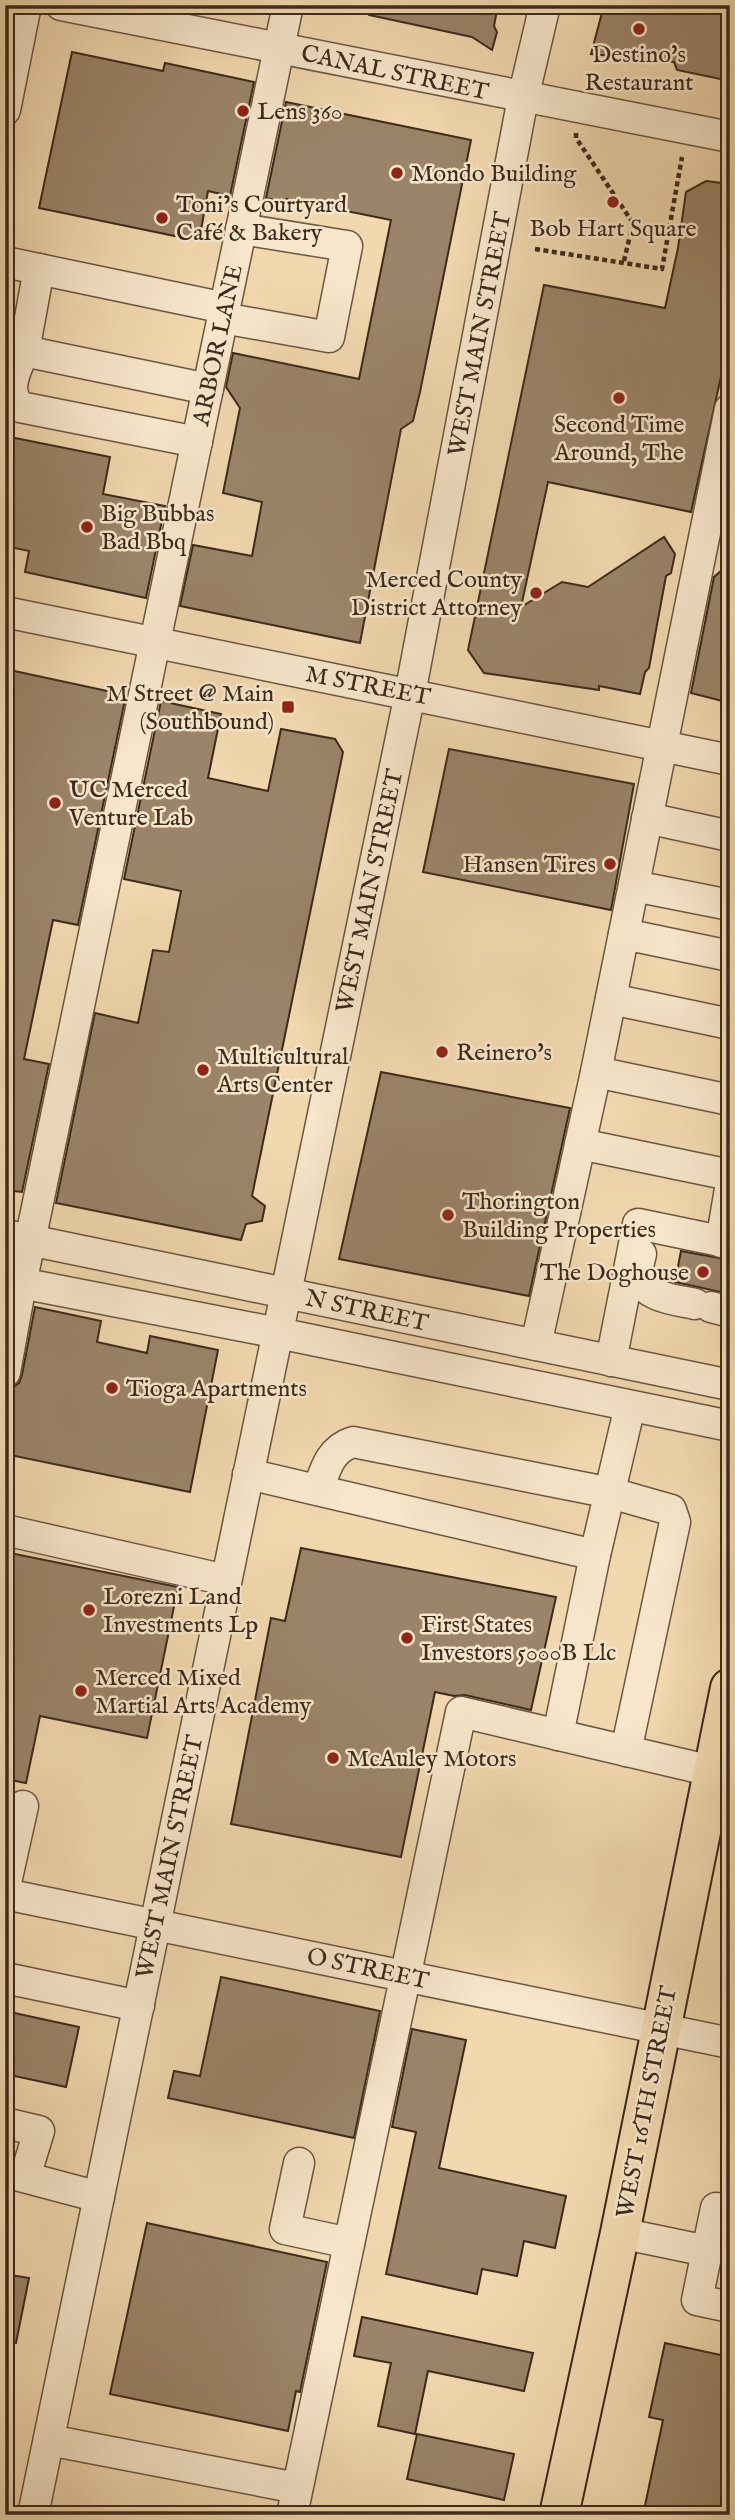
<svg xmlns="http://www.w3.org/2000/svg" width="735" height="2520" font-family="'IM FELL English',serif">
<rect width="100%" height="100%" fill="#f2d8af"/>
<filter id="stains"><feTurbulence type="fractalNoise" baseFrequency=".00286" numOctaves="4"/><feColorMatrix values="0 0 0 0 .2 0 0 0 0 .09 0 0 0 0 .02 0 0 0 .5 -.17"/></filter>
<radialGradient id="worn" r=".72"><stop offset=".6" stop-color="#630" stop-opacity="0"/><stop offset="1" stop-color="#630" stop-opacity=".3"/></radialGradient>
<g fill="#9b8469" stroke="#3c2a1d" stroke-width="2">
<path d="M370,5H498L494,26L497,32L492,50L472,37L369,15Z"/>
<path d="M604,5H730V81L677,70L674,62L591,54Z"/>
<path d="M72,52L163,71L165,63L254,82L230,196L208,191L199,241L39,208Z"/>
<path d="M286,102L471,140L420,392L413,421L401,429L360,643L180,606L193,545L252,556L262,502L223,493L240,408L226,387L233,353L359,379L391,220L287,199L286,203L266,198Z"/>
<path d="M706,181L730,184V336L691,512L548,482L521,607L562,582L588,587L664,537L675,554L671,573L666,576L649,668L645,672L640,694L599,686V690L484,673L468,650L544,285L665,308L678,248L686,192Z"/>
<path d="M5,436L110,457L103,494L165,506L146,598L25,572L29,551L5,546Z"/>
<path d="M730,563V703L691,693L714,577Z"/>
<path d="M5,669L126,695L78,925L53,920L24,1059L49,1064L22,1192L5,1190Z"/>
<path d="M161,701L221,714L208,778L268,791L281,729L335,739L343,752L252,1196L265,1206L262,1221L246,1224L241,1240L56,1203L95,1013L138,1023L153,950L169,952L181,891L124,879Z"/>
<path d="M449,749L634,784L611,910L423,872Z"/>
<path d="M381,1072L570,1108L529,1296L339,1259Z"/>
<path d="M681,1251L730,1260V1294L675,1282Z"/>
<path d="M35,1307L101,1321L97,1342L147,1353L150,1336L218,1350L190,1492L5,1454V1423L12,1388L19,1383L22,1375Z"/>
<path d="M301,1548L556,1597L531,1710L465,1695L454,1696L435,1692L401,1857L231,1824L271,1618L285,1621Z"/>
<path d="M5,1552L178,1587L147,1738L40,1716L26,1783L5,1779Z"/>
<path d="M221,1977L380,2011L354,2138L168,2098L174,2071L200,2076Z"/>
<path d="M5,2011L79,2027L66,2087L5,2074Z"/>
<path d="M412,2029L466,2040L439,2168L566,2196L555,2248L524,2241L517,2276L482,2269L477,2294L386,2274L416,2132L392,2127Z"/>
<path d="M147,2223L327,2262L300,2392L296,2391L288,2431L110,2394Z"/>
<path d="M5,2274L29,2278L16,2343L5,2342Z"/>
<path d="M362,2317L533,2353L524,2391L428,2371L415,2434L378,2426L391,2363L354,2356Z"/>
<path d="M665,2343L730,2357V2515H643L663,2420L649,2417Z"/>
<path d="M417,2434L514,2454L504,2500L407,2479Z"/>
</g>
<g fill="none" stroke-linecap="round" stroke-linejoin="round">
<defs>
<g id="minor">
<path d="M61,5L730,137"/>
<path d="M5,110L26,5"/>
<path d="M5,262L225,308"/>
<path d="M223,318L329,337L347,246L241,229"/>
<path d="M24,351L39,269"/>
<path d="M197,442L20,407C4,390 16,370 24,351L208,389"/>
<path d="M5,612L730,760"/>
<path d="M647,818L730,836"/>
<path d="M634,886L730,905"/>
<path d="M624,934L730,956"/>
<path d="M611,999L730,1024"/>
<path d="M596,1072L730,1100"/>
<path d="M580,1144L730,1175"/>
<path d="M5,1235L730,1385"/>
<path d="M721,1242L730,1189"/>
<path d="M641,1254L636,1275C648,1298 671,1299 695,1304"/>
<path d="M5,1280L278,1333L730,1426"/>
<path d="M711,1307L730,1312"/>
<path d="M536,1345L596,1072L730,409"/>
<path d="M611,1361L638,1224L730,1243"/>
<path d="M5,1372L21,1284L288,5"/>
<path d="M248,1474L595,1555"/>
<path d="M318,1490C325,1470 330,1449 353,1442L611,1493L671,1510L675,1522L626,1751"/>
<path d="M5,1530L226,1580"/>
<path d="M558,1735L595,1555L630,1406"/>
<path d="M5,1887L23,1806"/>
<path d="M5,1894L730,2043"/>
<path d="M5,1978L139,2006"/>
<path d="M5,2123L39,2131L25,2177"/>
<path d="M299,2163L285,2229L349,2243"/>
<path d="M5,2172L99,2197"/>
<path d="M730,2211L716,2208L697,2300L730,2307"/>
<path d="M620,2233L707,2251"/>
<path d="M49,2440L297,2488"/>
<path d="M33,2515L410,694L523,98L545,5"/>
<path d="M292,2515L461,1712L712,1771"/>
</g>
<path id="major" d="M559,2515L620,2233L730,1688"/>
</defs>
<use href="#minor" stroke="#6a5642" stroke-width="33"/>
<use href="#major" stroke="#3c2a1d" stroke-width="42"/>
<g stroke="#3c2a1d" stroke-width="4.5" stroke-dasharray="5 3.5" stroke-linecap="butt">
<path d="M576,133V138L633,223"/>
<path d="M535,249L662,269L682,157"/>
<path d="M624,261L633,223L669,230"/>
</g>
<use href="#minor" stroke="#f7e6cb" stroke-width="30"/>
<use href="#major" stroke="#f2d8af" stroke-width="38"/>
</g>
<g fill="#8f2418" stroke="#f7e6cb" stroke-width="2.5">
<circle cx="639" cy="29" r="7"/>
<circle cx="243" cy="111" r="7"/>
<circle cx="397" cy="173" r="7"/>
<circle cx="613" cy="202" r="7"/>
<circle cx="162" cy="218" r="7"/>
<circle cx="619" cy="398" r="7"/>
<circle cx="87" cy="527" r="7"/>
<circle cx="536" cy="593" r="7"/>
<rect x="281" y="700" width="14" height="14" rx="3.5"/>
<circle cx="55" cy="803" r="7"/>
<circle cx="610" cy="864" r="7"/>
<circle cx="442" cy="1052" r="7"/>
<circle cx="203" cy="1070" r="7"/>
<circle cx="448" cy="1215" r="7"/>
<circle cx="703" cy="1272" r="7"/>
<circle cx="112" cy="1388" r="7"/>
<circle cx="89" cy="1610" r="7"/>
<circle cx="407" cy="1638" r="7"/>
<circle cx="81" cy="1691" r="7"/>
<circle cx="333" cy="1758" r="7"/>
</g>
<g text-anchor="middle" stroke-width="5" stroke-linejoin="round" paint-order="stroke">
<g font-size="24" fill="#3c2a1d" stroke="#f7e6cb" text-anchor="start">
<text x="639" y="62" text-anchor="middle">Destino's<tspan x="639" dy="28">Restaurant</tspan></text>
<text x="257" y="119">Lens 360</text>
<text x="411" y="181">Mondo Building</text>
<text x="176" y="212">Toni’s Courtyard<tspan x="176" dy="28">Café &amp; Bakery</tspan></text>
<text x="613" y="236" text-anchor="middle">Bob Hart Square</text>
<text x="619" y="432" text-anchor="middle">Second Time<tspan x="619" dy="28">Around, The</tspan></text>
<text x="101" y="521">Big Bubbas<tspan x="101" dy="28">Bad Bbq</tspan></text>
<text x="522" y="587" text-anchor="end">Merced County<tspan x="522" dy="28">District Attorney</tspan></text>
<text x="274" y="701" text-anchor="end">M Street @ Main<tspan x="274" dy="28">(Southbound)</tspan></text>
<text x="69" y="797">UC Merced<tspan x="69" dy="28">Venture Lab</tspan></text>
<text x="596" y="872" text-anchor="end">Hansen Tires</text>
<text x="456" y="1060">Reinero's</text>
<text x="217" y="1064">Multicultural<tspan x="217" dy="28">Arts Center</tspan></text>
<text x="462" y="1209">Thorington<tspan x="462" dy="28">Building Properties</tspan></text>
<text x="689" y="1280" text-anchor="end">The Doghouse</text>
<text x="126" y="1396">Tioga Apartments</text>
<text x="103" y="1604">Lorezni Land<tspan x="103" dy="28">Investments Lp</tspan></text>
<text x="421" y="1632">First States<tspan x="421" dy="28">Investors 5000B Llc</tspan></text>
<text x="95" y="1685">Merced Mixed<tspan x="95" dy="28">Martial Arts Academy</tspan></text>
<text x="347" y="1766">McAuley Motors</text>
</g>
<g font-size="24" fill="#3c2a1d" stroke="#f7e6cb">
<text transform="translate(395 72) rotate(12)" y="8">CANAL STREET</text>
<text transform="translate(479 334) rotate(-79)" y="8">WEST MAIN STREET</text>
<text transform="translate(217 345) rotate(-78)" y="8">ARBOR LANE</text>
<text transform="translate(368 685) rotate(11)" y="8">M STREET</text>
<text transform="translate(369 891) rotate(-78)" y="8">WEST MAIN STREET</text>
<text transform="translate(367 1310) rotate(12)" y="8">N STREET</text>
<text transform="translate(169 1857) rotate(-78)" y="8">WEST MAIN STREET</text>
<text transform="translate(368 1968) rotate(12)" y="8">O STREET</text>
<text transform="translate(646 2102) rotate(-79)" y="8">WEST 16TH STREET</text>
</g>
</g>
<rect width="735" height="2520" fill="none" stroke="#f2d8af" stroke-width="28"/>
<rect x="7" y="7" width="721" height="2506" fill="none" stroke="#3c2a1d" stroke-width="3.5"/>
<rect x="14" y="14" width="707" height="2492" fill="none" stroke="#3c2a1d" stroke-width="2"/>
<rect width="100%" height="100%" filter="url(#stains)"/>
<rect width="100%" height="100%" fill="url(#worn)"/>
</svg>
